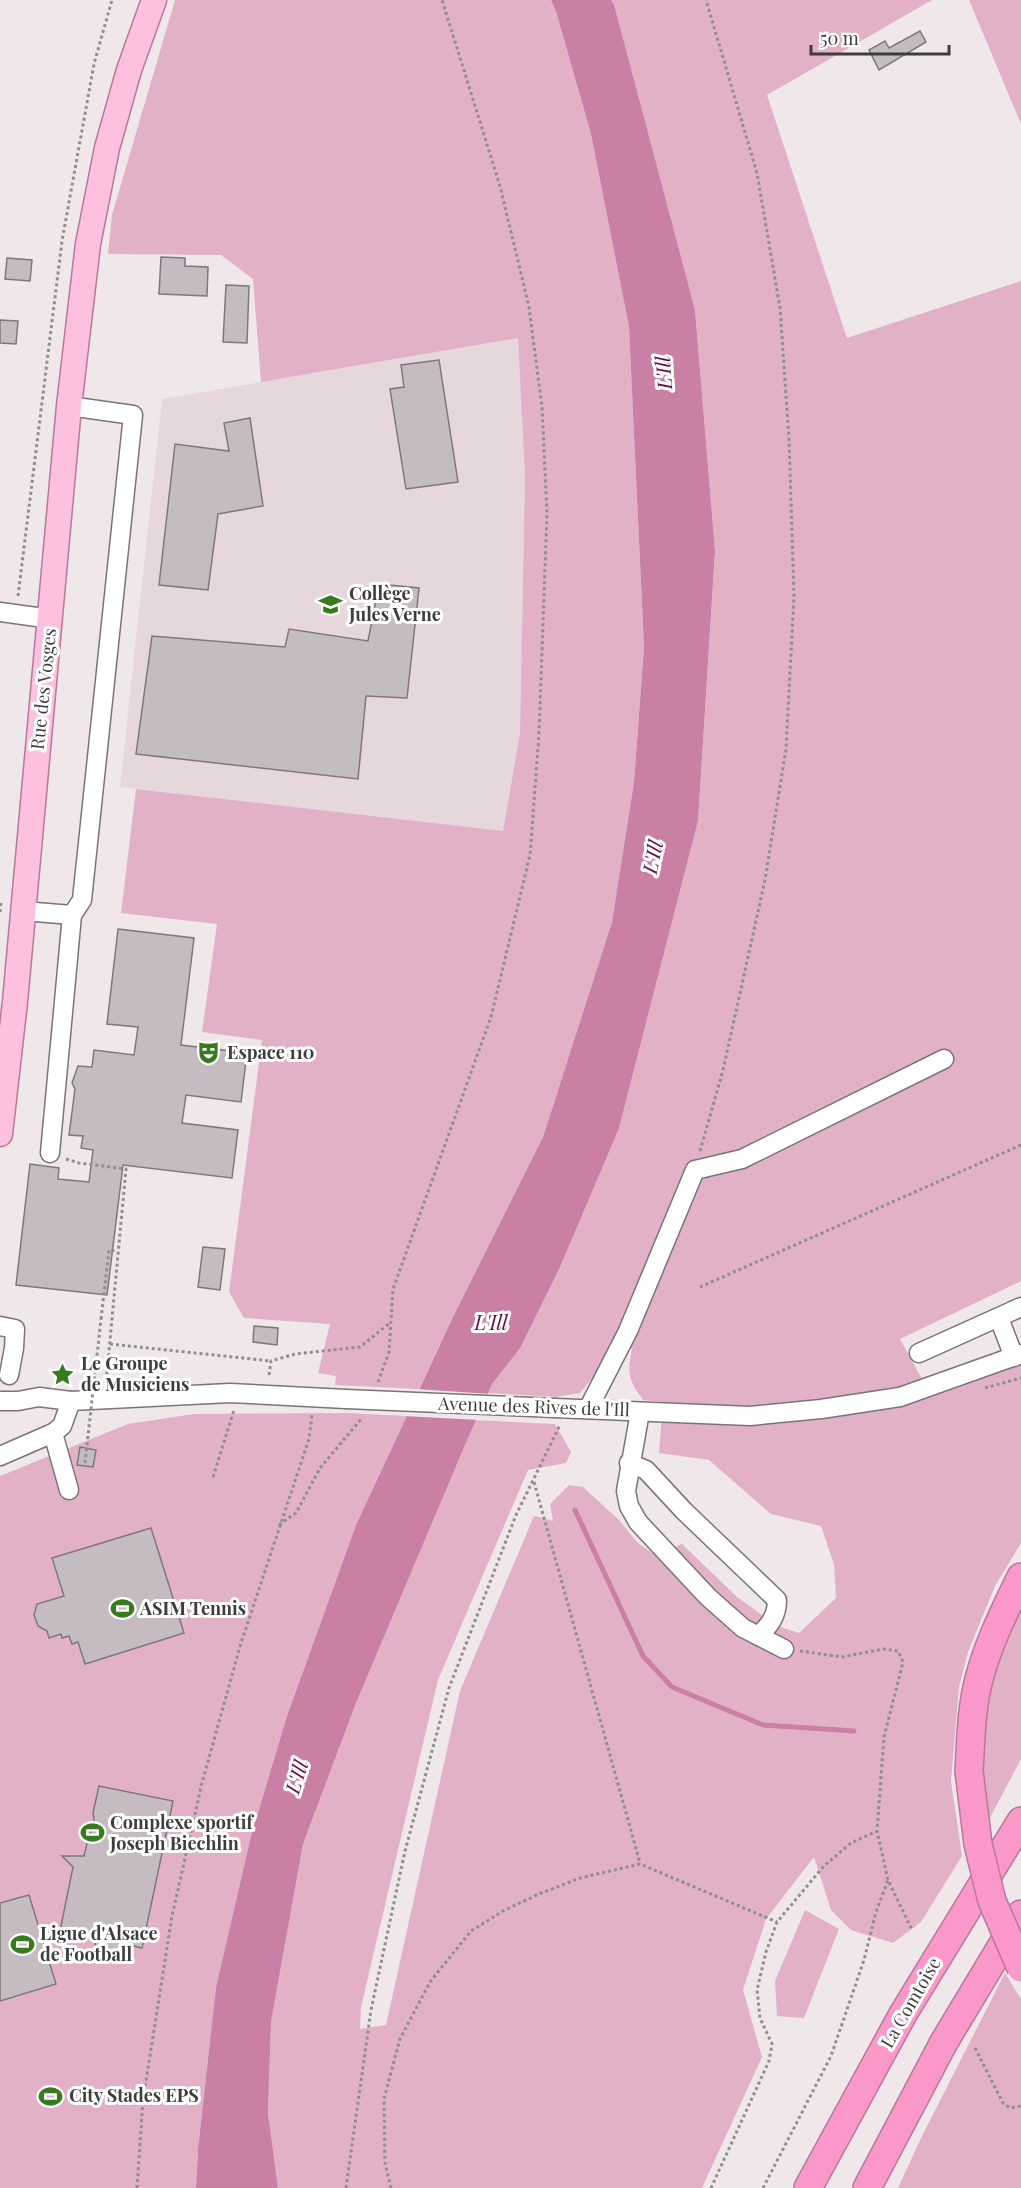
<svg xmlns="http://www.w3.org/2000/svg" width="1021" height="2188" font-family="'Playfair Display',serif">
<rect width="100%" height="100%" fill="#efe7ea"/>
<path fill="#e5d7dc" d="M518,338L525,476L520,733L503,832L120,787L162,399Z"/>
<g fill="#e2b1c8">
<path d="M175,0H551L556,10L591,134L629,327L644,647L634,782L612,922L543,1137L453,1317L419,1389L335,1385L336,1376L318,1373L330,1324L244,1318L229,1292L262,1040L202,1032L217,924L121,913L136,789L503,831L520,733L525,476L518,338L261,382L253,279L221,255L108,254L112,215Z"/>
<path d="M611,0H932L767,95L847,338L1021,281V1281L900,1339L932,1397L1021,1365V1543L995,1586L968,1652L959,1687L951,1781L962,1856L921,1922L893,1943L851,1930L831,1910L814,1857L766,1919L743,1990L762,2057L702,2188H278L268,2113L271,2022L303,1844L356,1703L475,1420L555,1424L571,1452L566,1463L528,1470L438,1680L361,2007L360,2029L386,2025L460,1691L534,1516L553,1521L550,1504L569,1485L583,1487L619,1520L638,1543L655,1555L682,1544L737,1597L777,1626L799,1633L836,1598L834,1565L821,1526L771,1514L709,1460L659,1453L663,1402L643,1400C628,1379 627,1373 632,1349L614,1342L599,1370L580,1393L556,1397L487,1393L619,1128L698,821L715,551L695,310Z"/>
<path d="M969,0H1021V124Z"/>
<path d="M345,1413L407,1416L356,1525L287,1716L251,1836L216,1987L198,2149L196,2188H0V1476L128,1424L194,1414Z"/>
<path d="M1021,1603V1759L984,1829L979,1776L985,1709L995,1667Z"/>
<path d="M805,1910L839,1929L804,2018L777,2016L775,1981Z"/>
<path d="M1005,1973L1021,1999V2188H898L921,2138Z"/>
</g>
<path fill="#ca7fa4" d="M551,0H611L614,5L695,310L715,551L698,821L619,1128L559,1269L520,1348L492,1384L467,1440L356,1703L303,1844L271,2022L268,2113L278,2188H196L198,2149L216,1987L251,1836L287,1716L356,1525L453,1317L543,1137L612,922L634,782L644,647L629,327L591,134L556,11Z"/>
<path fill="#efe7ea" d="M416,1389L491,1394L479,1420L404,1416Z"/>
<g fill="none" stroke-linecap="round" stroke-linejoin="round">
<path stroke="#ca7fa4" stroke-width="5" d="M575,1510L643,1656L672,1687L763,1725L854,1731"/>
</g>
<g fill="#c4bcc0" stroke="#7f787b" stroke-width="1.5">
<path d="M920,31L926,42L879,70L869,50L885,41L889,48Z"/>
<path d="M161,257L185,258V266L208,267L207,296L159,294Z"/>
<path d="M7,258L32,260L30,281L5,279Z"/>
<path d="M226,285L249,286L247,343L223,342Z"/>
<path d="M0,320L18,321L16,344L0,343Z"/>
<path d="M439,360L458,482L406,489L390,389L404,387L401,365Z"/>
<path d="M250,418L263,506L218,514L208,590L159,585L175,444L229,451L224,423Z"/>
<path d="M379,584L419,588L407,698L366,696L358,779L136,754L152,636L285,647L289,629L368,641Z"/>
<path d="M118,929L194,938L181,1045L247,1053L241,1102L186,1095L182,1123L238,1130L232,1178L123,1165L107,1295L16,1285L30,1164L59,1168L58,1179L89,1182L93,1150L81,1148L83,1136L69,1135L75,1089L72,1083L78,1066L92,1067L94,1050L134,1055L138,1027L107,1024Z"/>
<path d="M203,1247L225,1249L220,1290L198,1287Z"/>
<path d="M254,1326L278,1328L277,1345L253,1342Z"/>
<path d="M80,1447L96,1450L93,1467L77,1465Z"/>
<path d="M151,1528L184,1633L85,1664L78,1642L72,1644L69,1636L62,1638L61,1634L49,1638L47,1631L38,1626L34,1615L37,1604L64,1596L52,1558Z"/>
<path d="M99,1786L173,1801L142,1948L126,1944L123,1958L94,1951L96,1939L60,1931L73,1867L62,1856H84L89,1835L95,1825L93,1813Z"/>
<path d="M29,1895L56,1984L0,2001V1903Z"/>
</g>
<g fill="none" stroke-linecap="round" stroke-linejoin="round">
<defs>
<g id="minor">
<path d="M0,612L51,619"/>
<path d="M23,911L72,915L82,900L133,415L69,406"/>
<path d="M50,1153L72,915"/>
<path d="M999,1318L1014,1357"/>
<path d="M0,1326L15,1329L14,1348L9,1375"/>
<path d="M919,1353L1021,1307"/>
<path d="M0,1401H18L39,1397L71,1401L230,1393L346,1399"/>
<path d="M555,1408L750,1416L821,1409L900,1397L1021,1354"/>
<path d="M588,1409L628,1331L695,1170L742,1159L944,1059"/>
<path d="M640,1412L626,1491L629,1506L638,1522L708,1597L743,1628L784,1649"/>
<path d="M53,1433L69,1490"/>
<path d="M0,1456L53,1433L62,1426L71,1401"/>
<path d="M629,1463L646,1470L684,1511L777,1600C777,1616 770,1625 758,1636"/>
</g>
<path id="major" d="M0,1134L15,1002L69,406L88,244L107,148L129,70L154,0"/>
<g id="highway">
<path d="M969,1771C971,1741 971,1709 979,1679C988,1644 1005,1610 1021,1577"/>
<path d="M808,2188L903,2014L1021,1821"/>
<path d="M867,2188L944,2042L1021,1914"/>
</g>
</defs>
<use href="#minor" stroke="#7a7477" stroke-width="21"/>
<use href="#major" stroke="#b97899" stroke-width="27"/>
<use href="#highway" stroke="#b97899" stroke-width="30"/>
<g stroke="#938d8f" stroke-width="3" stroke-dasharray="3 3" stroke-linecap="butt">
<path d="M18,596L62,241L94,64L112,0"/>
<path d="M0,912L1,901"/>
<path d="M700,1151L723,1070L765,880L786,749L794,596L789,439L780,308L757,173L706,0"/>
<path d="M66,1159L79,1163L126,1169L106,1383"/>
<path d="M700,1287L1021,1145"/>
<path d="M101,1319L109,1250L117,1251"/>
<path d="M110,1344L271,1361"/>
<path d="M269,1375L271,1361L295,1354L360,1347L391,1322"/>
<path d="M378,1382L389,1352L393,1289L491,1017L530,855L539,734L547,513L542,407L529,307L500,186L442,0"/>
<path d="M985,1388L1021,1378"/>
<path d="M213,1477L234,1410"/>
<path d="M534,1482L640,1863"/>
<path d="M279,1525L296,1513L320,1468L362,1418"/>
<path d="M800,1651L842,1657L883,1649L898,1651L903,1662L884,1737L877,1831L888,1880L912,1930"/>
<path d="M975,2048L1003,2103L1010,2108L1021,2106"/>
<path d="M137,2188L143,2100L172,1916L202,1783L241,1643L309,1439L312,1414"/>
<path d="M346,2188L371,2010L405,1851L449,1688L516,1515L560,1425"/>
<path d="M391,2188L385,2163L384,2099L400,2039L430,1982L471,1931L503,1911L539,1894L580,1878L640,1864L777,1922"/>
<path d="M711,2188L769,2061L772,2044L760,2018L757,1990L766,1952L777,1922L823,1867L851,1843L877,1831"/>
<path d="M763,2188L831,2056L864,1960L876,1912L888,1880"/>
</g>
<use href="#minor" stroke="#fff" stroke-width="18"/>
<use href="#major" stroke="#fdc1df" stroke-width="24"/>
<use href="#highway" stroke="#fb98ca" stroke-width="27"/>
<defs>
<path id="minor-bridge" d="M346,1399L555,1408"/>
<path id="highway-bridge" d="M969,1771L978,1844L992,1901L1021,1968"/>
</defs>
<use href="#minor-bridge" stroke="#7a7477" stroke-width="21" stroke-linecap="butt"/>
<use href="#highway-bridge" stroke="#b97899" stroke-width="30" stroke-linecap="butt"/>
<path stroke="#938d8f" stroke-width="3" stroke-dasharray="3 3" stroke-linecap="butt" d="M85,1463L101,1319"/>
<use href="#minor-bridge" stroke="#fff" stroke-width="18"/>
<use href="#highway-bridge" stroke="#fb98ca" stroke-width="27"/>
</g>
<defs>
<symbol id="school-bare" viewBox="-9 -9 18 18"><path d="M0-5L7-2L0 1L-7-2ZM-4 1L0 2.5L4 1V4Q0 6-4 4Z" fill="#377b1e" stroke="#fff" stroke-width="2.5" paint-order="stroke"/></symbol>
<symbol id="theatre-bare" viewBox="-9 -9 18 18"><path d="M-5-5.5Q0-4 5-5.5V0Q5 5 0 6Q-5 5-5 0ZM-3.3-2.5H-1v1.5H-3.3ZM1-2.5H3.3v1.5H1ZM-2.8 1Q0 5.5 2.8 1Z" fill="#377b1e" stroke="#fff" stroke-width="2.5" paint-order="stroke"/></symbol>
<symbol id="sight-bare" viewBox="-9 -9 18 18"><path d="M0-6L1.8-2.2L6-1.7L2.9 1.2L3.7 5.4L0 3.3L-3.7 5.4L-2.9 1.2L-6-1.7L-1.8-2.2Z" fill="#377b1e" stroke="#fff" stroke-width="2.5" paint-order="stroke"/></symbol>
<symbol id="stadium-bare" viewBox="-9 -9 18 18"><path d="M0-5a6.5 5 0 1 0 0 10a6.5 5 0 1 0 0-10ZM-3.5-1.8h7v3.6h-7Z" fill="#377b1e" stroke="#fff" stroke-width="2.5" paint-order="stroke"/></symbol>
</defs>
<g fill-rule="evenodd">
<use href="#school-bare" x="314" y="588" width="33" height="33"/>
<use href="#theatre-bare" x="192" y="1036" width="33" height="33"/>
<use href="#sight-bare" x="46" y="1358" width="33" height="33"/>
<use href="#stadium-bare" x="106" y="1592" width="33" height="33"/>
<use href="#stadium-bare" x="76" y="1816" width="33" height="33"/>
<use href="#stadium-bare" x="6" y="1928" width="33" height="33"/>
<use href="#stadium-bare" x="34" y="2080" width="33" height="33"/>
</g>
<g text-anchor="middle" stroke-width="6" stroke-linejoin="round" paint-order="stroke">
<g font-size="18" font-weight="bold" fill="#3f3c3d" stroke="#fff" text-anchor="start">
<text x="349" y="600">Collège<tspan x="349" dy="21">Jules Verne</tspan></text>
<text x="227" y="1059">Espace 110</text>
<text x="81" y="1370">Le Groupe<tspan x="81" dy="21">de Musiciens</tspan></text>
<text x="140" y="1615">ASIM Tennis</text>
<text x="110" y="1829">Complexe sportif<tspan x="110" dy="21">Joseph Biechlin</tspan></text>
<text x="40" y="1940">Ligue d'Alsace<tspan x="40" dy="21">de Football</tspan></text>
<text x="69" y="2102">City Stades EPS</text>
</g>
<g font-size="18" fill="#3f3c3d" stroke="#fff">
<text transform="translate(44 689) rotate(-84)" y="6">Rue des Vosges</text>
<text transform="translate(534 1407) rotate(2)" y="6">Avenue des Rives de l'Ill</text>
<text transform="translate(911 2003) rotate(-60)" y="6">La Comtoise</text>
</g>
<g font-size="20" font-style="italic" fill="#680d45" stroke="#fff">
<text transform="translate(664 373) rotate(-94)" y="7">L'Ill</text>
<text transform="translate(653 857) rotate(-78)" y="7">L'Ill</text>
<text x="491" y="1330">L'Ill</text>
<text transform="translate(297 1777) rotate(-73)" y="7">L'Ill</text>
</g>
</g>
<path d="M811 45v9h138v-9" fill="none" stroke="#3f3c3d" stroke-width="3"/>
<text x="820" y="45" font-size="18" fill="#3f3c3d" stroke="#ffffff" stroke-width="4.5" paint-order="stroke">50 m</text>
</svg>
